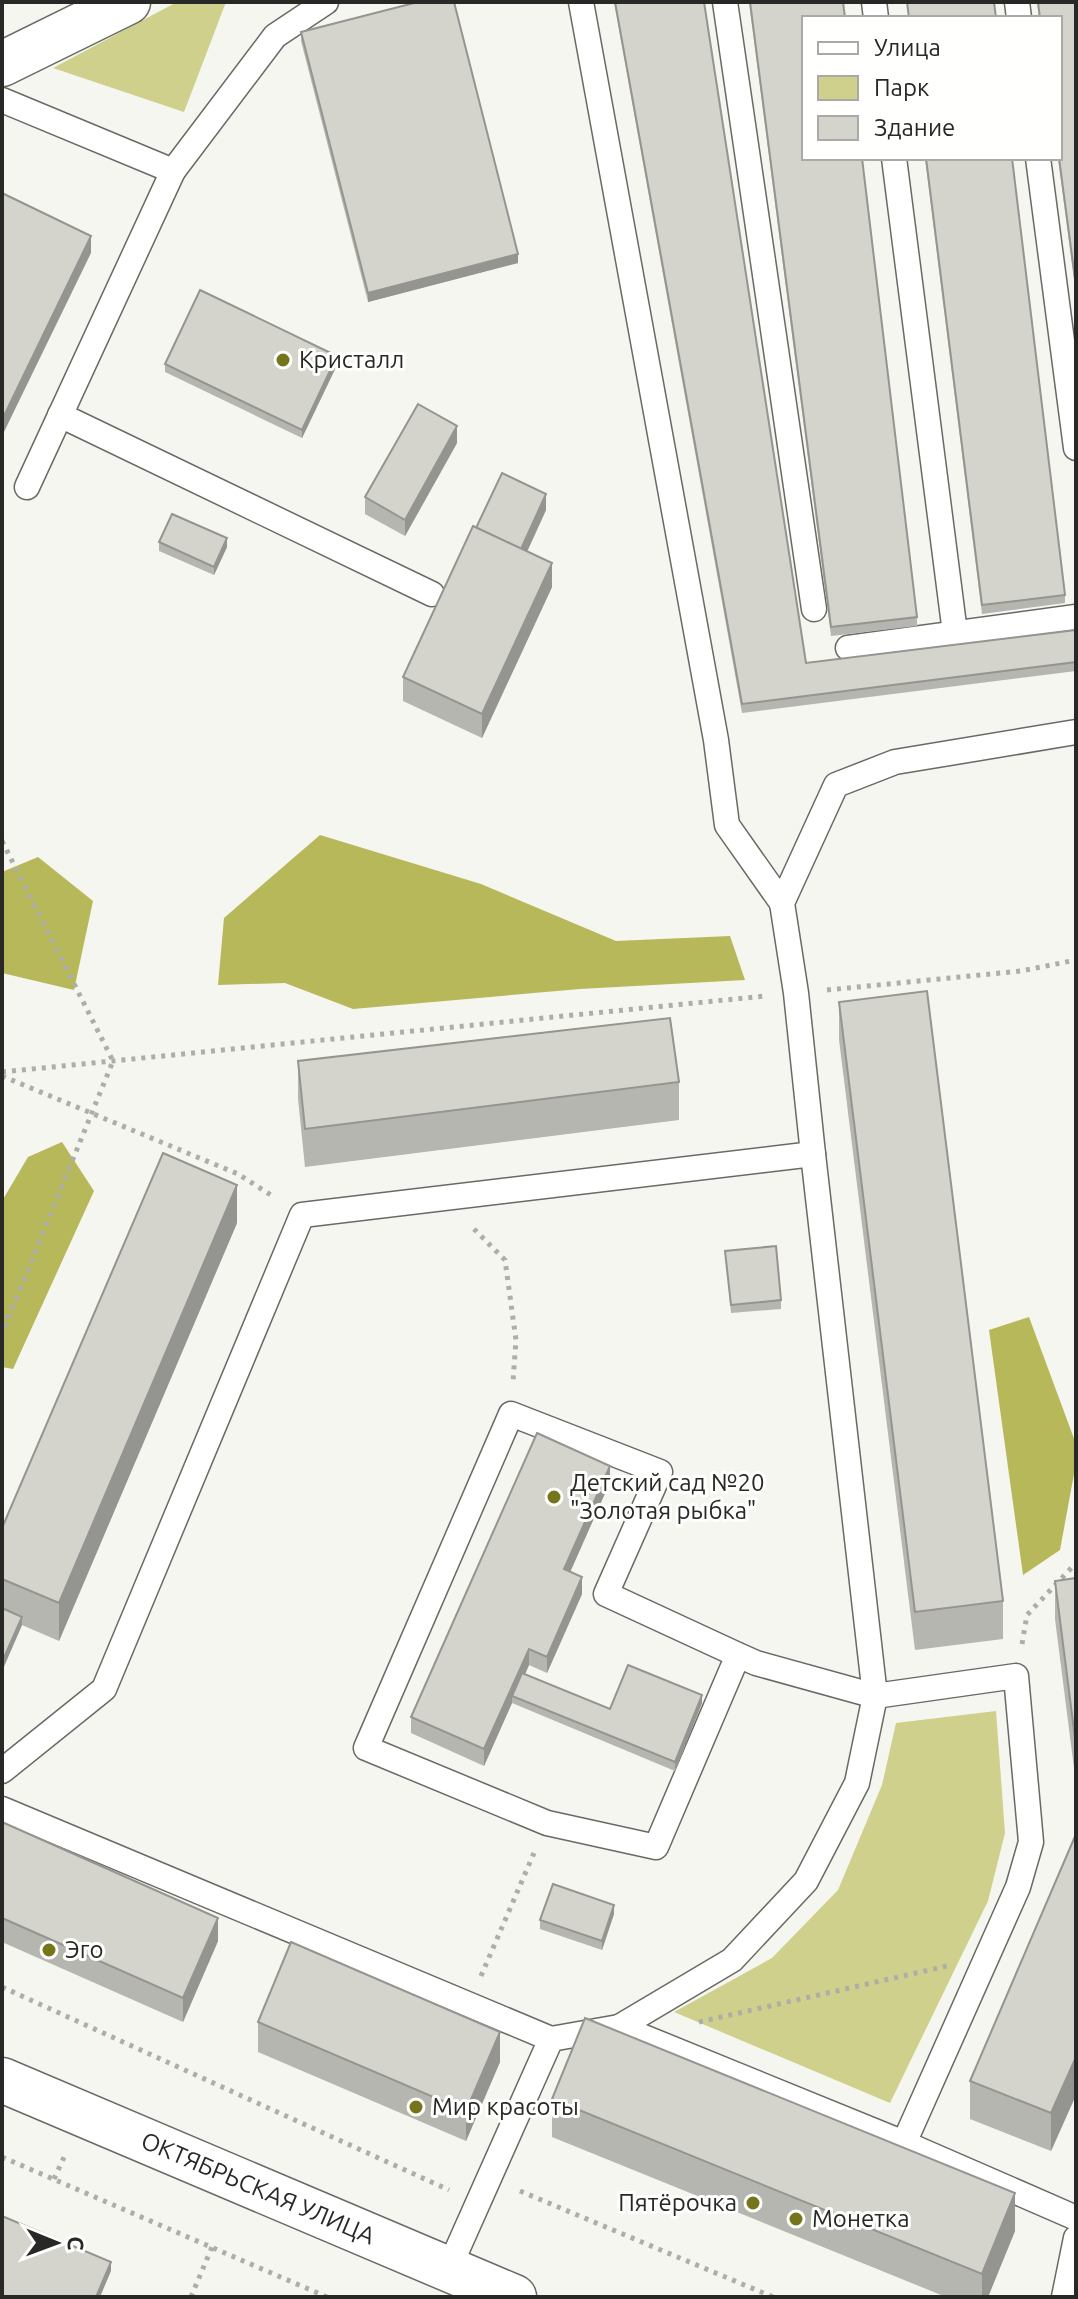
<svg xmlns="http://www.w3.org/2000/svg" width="1078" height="2299" font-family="Ubuntu,sans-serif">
<rect width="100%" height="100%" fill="#f5f6ef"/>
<g fill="#ced08b">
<path d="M177,2H226L184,112L53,68Z"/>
<path d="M996,1711L1005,1833L988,1901L890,2103L674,2012L772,1958L838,1890L882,1785L896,1723Z"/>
</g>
<g fill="#b7b85a">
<path d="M320,835L481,884L616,941L730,936L745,980L580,989L353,1009L285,983L218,985L224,918Z"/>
<path d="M38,857L93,901L74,990L2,973V872Z"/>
<path d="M62,1142L94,1191L13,1369L2,1367V1201L28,1157Z"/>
<path d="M1029,1317L1076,1444V1463L1060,1550L1023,1575L989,1330Z"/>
</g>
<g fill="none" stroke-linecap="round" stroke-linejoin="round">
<defs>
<g id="service">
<path d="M581,2L716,740L727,825L782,903"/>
<path d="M725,2L814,609"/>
<path d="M874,2L876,18"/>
<path d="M1017,2L1019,18"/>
<path d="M2,100L173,171L275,36L326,2"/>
<path d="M894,158L955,633"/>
<path d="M1038,158L1076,448"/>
<path d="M60,415L432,594"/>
<path d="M27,487L173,171"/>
<path d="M848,648L1076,617"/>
<path d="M813,1154L796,993L782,903L836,785L895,762L1076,732"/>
<path d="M2,1771L104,1689L302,1215L813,1154L875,1696L1016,1676L1031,1842L1018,1887L904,2143"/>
<path d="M2,1809L551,2039L449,2268"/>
<path d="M619,2027L732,1960L806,1881L857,1783L875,1696L756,1663L738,1655L606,1594L660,1472L511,1414L366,1748L547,1823L656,1847L738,1655"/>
<path d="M551,2039L619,2027L904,2143L1076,2218"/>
<path d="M1064,2297L1076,2238"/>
</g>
<g id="tertiary">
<path d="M2,64L128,2"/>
<path id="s1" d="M2,2080L514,2297"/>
</g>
</defs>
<use href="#service" stroke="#696a64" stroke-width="27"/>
<use href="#tertiary" stroke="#696a64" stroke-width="47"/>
<g stroke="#adaea9" stroke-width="5" stroke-dasharray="4 6" stroke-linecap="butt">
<path d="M2,841L113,1061L2,1333"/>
<path d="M827,990L1021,971L1076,960"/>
<path d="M2,1072L765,996"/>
<path d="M2,1076L238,1174L274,1197"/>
<path d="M474,1229L505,1260L516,1340L513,1381"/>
<path d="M1022,1644L1027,1615L1076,1563"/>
<path d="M481,1976L534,1853"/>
<path d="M2,1987L449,2190"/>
<path d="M699,2022L947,1966"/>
<path d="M2,2157L327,2297"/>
<path d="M54,2179L65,2155"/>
<path d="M520,2191L773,2297"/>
<path d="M191,2297L212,2247"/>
</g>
<use href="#service" stroke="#fff" stroke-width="24"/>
<use href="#tertiary" stroke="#fff" stroke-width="44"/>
</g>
<g fill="#b6b6b0">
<path d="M614,2H704L806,663L1076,630V671L742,713Z"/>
<path d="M749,2H843L917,617V626L831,636Z"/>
<path d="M1037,2H1076V295L1058,158H1060V18H1039Z"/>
<path d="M301,32L518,263L368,302L301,41Z"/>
<path d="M925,158H1012L1065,595V603L982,614Z"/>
<path d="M165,364L337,365L302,438L165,372Z"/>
<path d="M457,443L405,536L365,514V497Z"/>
<path d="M546,510L527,552L552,587L482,738L403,701V677L476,528Z"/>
<path d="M159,542L227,547L214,575L159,551Z"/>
<path d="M839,1002L1003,1601V1639L915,1650L839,1040Z"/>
<path d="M298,1061L679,1082V1120L305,1167L298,1099Z"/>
<path d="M237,1223L59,1641L22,1625L2,1671V1528Z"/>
<path d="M725,1251L781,1300V1309L731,1313Z"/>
<path d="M610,1482L570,1572L582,1594L547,1673L529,1665L525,1674L610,1709L702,1703L675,1771L512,1703L484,1766L411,1733V1717Z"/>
<path d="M1076,1578V1784L1055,1619V1581Z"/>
<path d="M2,1822L218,1941L183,2022L2,1942Z"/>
<path d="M1076,1834V2095L1051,2151L970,2119V2081Z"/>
<path d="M614,1914L602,1950L540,1929V1920Z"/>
<path d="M258,2022L500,2062L466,2141L258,2052Z"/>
<path d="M552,2099L1015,2231L988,2297H946L552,2137Z"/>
</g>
<g fill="#949490">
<path d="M91,236V253L2,436V420Z"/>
<path d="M518,254V263L368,302V293Z"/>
<path d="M337,356V365L302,438V430Z"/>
<path d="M457,426V443L405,536V520Z"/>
<path d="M546,494V510L518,571V554Z"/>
<path d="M227,538V547L214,575V567Z"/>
<path d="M552,563V587L482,738V714Z"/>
<path d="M237,1185V1223L59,1641V1603Z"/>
<path d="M610,1466V1482L564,1586V1569Z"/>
<path d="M582,1577V1594L547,1673V1657Z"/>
<path d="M22,1617V1625L2,1671V1662Z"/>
<path d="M529,1649V1665L515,1697L512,1696V1703L484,1766V1749Z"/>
<path d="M702,1695V1703L675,1771V1762Z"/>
<path d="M614,1905V1914L602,1950V1941Z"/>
<path d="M218,1918V1941L183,2022V1998Z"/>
<path d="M500,2032V2062L466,2141V2111Z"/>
<path d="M1076,2057V2095L1051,2151V2113Z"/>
<path d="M1015,2193V2231L988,2297H982V2274Z"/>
<path d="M111,2262V2271L100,2297H96Z"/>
</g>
<g fill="#d4d4cd" stroke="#949490" stroke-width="2">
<path d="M418,2H454L518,254L368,293L301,32Z"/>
<path d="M615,2H704L806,663L1076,630V662L742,704Z"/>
<path d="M750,2H843L845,18H804V158H862L917,617L831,627Z"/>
<path d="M907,2H994L996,18H909Z"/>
<path d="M1038,2H1076V286L1059,158H1060V18H1040Z"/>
<path d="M926,158H1012L1065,595L982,605Z"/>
<path d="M2,193L91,236L2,420Z"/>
<path d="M200,290L337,356L302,430L165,364Z"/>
<path d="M418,404L457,426L405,520L365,497Z"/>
<path d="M502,473L546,494L521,549L476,528Z"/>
<path d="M172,514L227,538L214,567L159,542Z"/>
<path d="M473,526L552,563L482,714L403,677Z"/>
<path d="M927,991L1003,1601L915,1612L839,1002Z"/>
<path d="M670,1018L679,1082L305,1129L298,1061Z"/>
<path d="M163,1153L237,1185L59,1603L2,1579V1528Z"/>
<path d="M776,1246L781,1300L731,1305L725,1251Z"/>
<path d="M537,1433L610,1466L564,1569L582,1577L547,1657L529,1649L484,1749L411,1717Z"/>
<path d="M1076,1578V1746L1055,1581Z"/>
<path d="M2,1608L22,1617L2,1662Z"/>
<path d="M628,1665L702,1695L675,1762L512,1696L522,1673L610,1709Z"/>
<path d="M2,1822L218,1918L183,1998L2,1918Z"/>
<path d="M1076,1834V2057L1051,2113L970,2081Z"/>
<path d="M553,1884L614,1905L602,1941L540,1920Z"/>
<path d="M291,1942L500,2032L466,2111L258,2022Z"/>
<path d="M585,2018L1015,2193L982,2274L552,2099Z"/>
<path d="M2,2216L111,2262L96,2297H2Z"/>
</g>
<g fill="#75751b" stroke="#fffffe" stroke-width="3">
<circle cx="283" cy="360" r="8"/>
<circle cx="554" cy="1497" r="8"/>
<circle cx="49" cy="1950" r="8"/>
<circle cx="416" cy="2107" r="8"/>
<circle cx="753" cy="2203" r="8"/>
<circle cx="796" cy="2219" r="8"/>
</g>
<g text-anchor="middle" stroke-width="6" stroke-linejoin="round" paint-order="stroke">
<g font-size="24" fill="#282826" stroke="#fffffe" text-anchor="start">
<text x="299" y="368">Кристалл</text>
<text x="570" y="1491">Детский сад №20<tspan x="570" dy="28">"Золотая рыбка"</tspan></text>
<text x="65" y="1958">Эго</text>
<text x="432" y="2115">Мир красоты</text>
<text x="737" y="2211" text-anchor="end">Пятёрочка</text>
<text x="812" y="2227">Монетка</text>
</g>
<g font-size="24" fill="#282826" stroke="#fffffe">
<text dy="8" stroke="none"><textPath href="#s1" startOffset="278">ОКТЯБРЬСКАЯ УЛИЦА</textPath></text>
</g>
</g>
<rect width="1078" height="2299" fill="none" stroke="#282826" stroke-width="8"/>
<rect x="802" y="16" width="260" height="144" fill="#fffffe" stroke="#a9a9a8" stroke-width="2"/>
<rect x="818" y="42" width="40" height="12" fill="#ffffff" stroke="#a9a9a8" stroke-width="2"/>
<text x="874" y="56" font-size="24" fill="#282826">Улица</text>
<rect x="818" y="76" width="40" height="24" fill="#ced08b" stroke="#a9a9a8" stroke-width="2"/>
<text x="874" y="96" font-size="24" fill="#282826">Парк</text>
<rect x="818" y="116" width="40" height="24" fill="#d4d4cd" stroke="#a9a9a8" stroke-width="2"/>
<text x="874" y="136" font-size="24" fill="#282826">Здание</text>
<g transform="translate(56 2243) rotate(91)" stroke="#fffffe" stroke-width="6" paint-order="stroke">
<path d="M0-6L14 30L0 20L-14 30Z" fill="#282826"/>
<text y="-12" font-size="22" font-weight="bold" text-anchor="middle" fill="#282826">С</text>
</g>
</svg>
